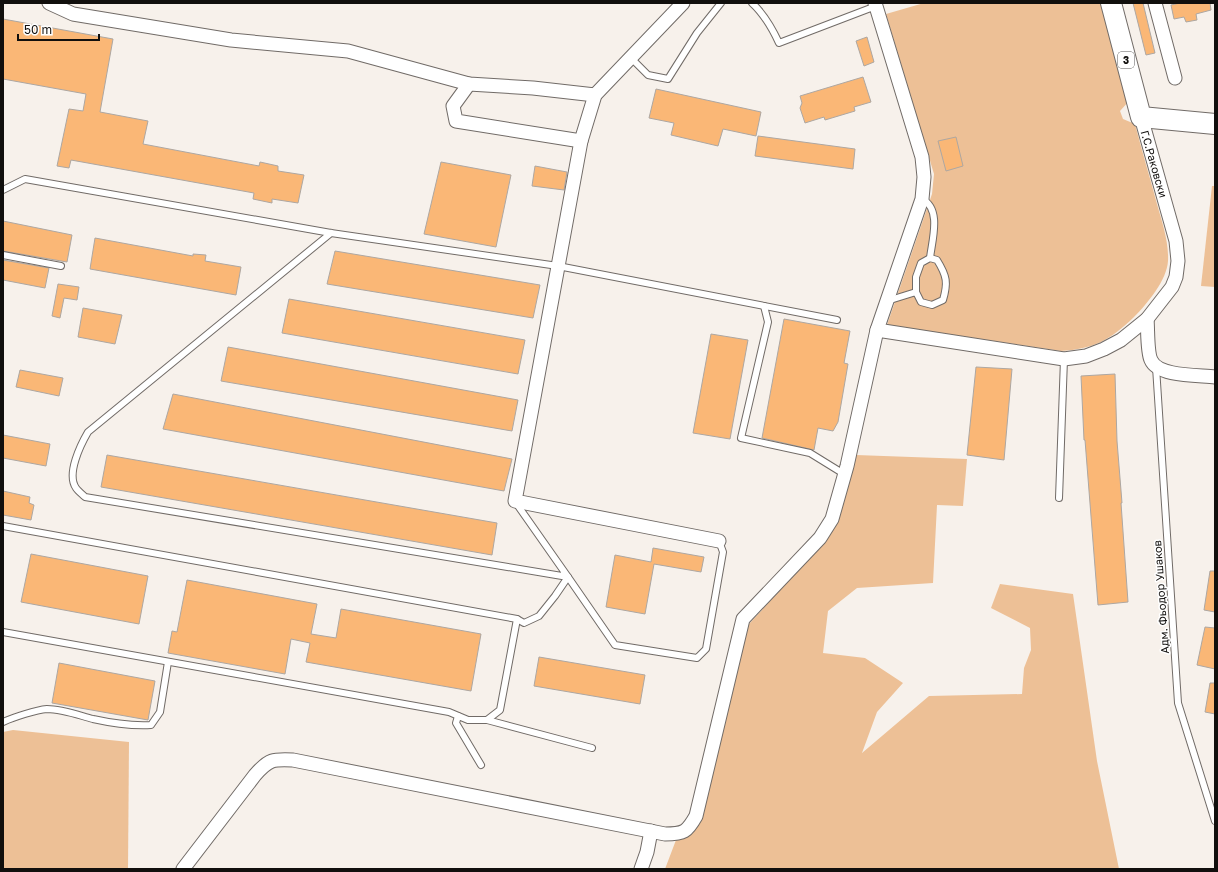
<svg xmlns="http://www.w3.org/2000/svg" width="1218" height="872" font-family="'Golos Text',sans-serif">
<rect width="100%" height="100%" fill="#f7f1eb"/>
<g fill="#edc096">
<path d="M924,3H1101L1129,101L1120,111L1123,119L1135,124C1142,151 1150,178 1157,204C1162,222 1169,242 1168,261C1167,280 1147,304 1134,317C1110,340 1094,349 1061,351L887,325L932,194L934,174L886,14Z"/>
<path d="M1212,186H1215V287L1201,286Z"/>
<path d="M856,455L967,459L963,506L937,505L933,583L857,588L828,611L823,653L865,658L903,683L877,712L862,753L929,696L1022,694L1024,668L1031,650L1030,628L991,608L1000,584L1073,594L1097,761L1119,869H665L676,840C691,836 694,832 700,818L749,624L826,540L838,519Z"/>
<path d="M13,730L129,742L128,869H3V732Z"/>
</g>
<g fill="#fab776" stroke="#ada7a2">
<path d="M1133,3H1143L1155,53L1146,55Z"/>
<path d="M1180,3H1210L1211,10L1196,14L1197,20L1186,22L1184,17L1174,19L1171,5Z"/>
<path d="M3,19L113,39L100,112L148,121L143,144L259,166L260,162L278,166V171L304,175L298,203L272,199V203L253,199L254,193L71,160L69,168L57,166L69,109L83,111L86,94L3,79Z"/>
<path d="M867,37L874,62L864,66L856,41Z"/>
<path d="M863,77L871,102L854,107L855,111L825,120L824,117L805,123L800,108L802,103L800,96Z"/>
<path d="M656,89L761,112L756,136L723,129L718,146L671,135L674,123L649,118Z"/>
<path d="M758,136L855,149L853,169L755,156Z"/>
<path d="M956,137L963,166L946,171L938,141Z"/>
<path d="M441,162L511,175L496,247L424,234Z"/>
<path d="M535,166L567,172L564,190L532,186Z"/>
<path d="M3,221L72,235L67,262L3,251Z"/>
<path d="M95,238L193,256V254L206,255L205,261L241,267L236,295L90,269Z"/>
<path d="M335,251L540,285L533,318L327,284Z"/>
<path d="M3,260L49,268L45,288L3,280Z"/>
<path d="M58,284L79,287L77,300L64,298L60,318L52,316Z"/>
<path d="M289,299L525,340L518,374L282,333Z"/>
<path d="M83,308L122,315L115,344L78,337Z"/>
<path d="M784,319L850,331L844,363L848,364L838,422L833,431L818,428L814,450L762,438Z"/>
<path d="M711,334L748,340L730,439L693,433Z"/>
<path d="M228,347L518,400L512,431L221,381Z"/>
<path d="M976,367L1012,369L1004,460L967,455Z"/>
<path d="M20,370L63,378L59,396L16,387Z"/>
<path d="M1115,374L1117,441L1122,503H1121L1128,602L1098,605L1085,440H1084L1081,376Z"/>
<path d="M173,394L512,459L504,491L163,429Z"/>
<path d="M3,435L50,444L46,466L3,458Z"/>
<path d="M107,455L497,523L492,555L101,487Z"/>
<path d="M3,491L30,497L29,503L34,505L31,520L3,515Z"/>
<path d="M653,548L704,557L701,572L654,564L645,614L606,607L615,555L651,562Z"/>
<path d="M31,554L148,576L139,624L21,602Z"/>
<path d="M1210,571H1215V612L1204,610Z"/>
<path d="M187,580L317,604L311,634L336,638L341,609L481,634L471,691L306,662L310,643L291,639L285,674L168,653L172,631L177,632Z"/>
<path d="M1205,627L1215,628V669L1197,665Z"/>
<path d="M539,657L645,675L640,704L534,686Z"/>
<path d="M59,663L155,681L148,720L52,703Z"/>
<path d="M1210,683H1215V714L1205,712Z"/>
</g>
<g fill="none" stroke-linecap="round" stroke-linejoin="round">
<defs>
<g id="lane">
<path d="M752,3C764,14 772,28 779,43L876,6"/>
<path d="M630,57L648,75L668,79L697,33L721,3"/>
<path d="M3,190L25,179L331,233L558,266L837,320"/>
<path d="M922,199C942,209 932,240 930,258"/>
<path d="M331,233L88,432C81,444 66,474 76,488C78,491 82,494 85,497L568,577L516,503"/>
<path d="M3,255L61,266"/>
<path d="M887,301L916,292V277L921,263L930,258L937,260C947,276 948,283 943,300L932,305L921,302L916,292"/>
<path d="M764,306L768,322L741,438L810,453L844,474"/>
<path d="M1156,367L1178,703L1215,821"/>
<path d="M1059,498L1064,359"/>
<path d="M3,526L517,619"/>
<path d="M3,632L449,712L468,720H487L500,710L517,619L524,623L539,616L555,596L568,577L615,645L697,658L706,649L723,552L719,541"/>
<path d="M458,716L456,723L481,765"/>
<path d="M487,720L592,748"/>
<path d="M3,722C14,717 36,710 47,709C62,709 78,715 93,719C111,723 132,726 151,725L160,712L168,662"/>
</g>
<g id="street">
<path d="M49,3L73,14L231,40L348,51L469,84L533,88L595,95"/>
<path d="M683,3L595,95L581,141L515,501L719,541"/>
<path d="M1155,3L1175,78"/>
<path d="M469,84L453,106L456,121L581,141"/>
<path d="M1147,319C1148,329 1147,352 1151,360C1158,377 1199,375 1215,377"/>
<path d="M877,330L1064,359L1086,356L1104,349L1121,340L1147,319L1172,287L1176,277L1178,261L1176,241L1141,117"/>
<path d="M183,869L255,775C269,759 273,759 293,760L665,834C684,834 687,832 696,816L743,619L820,538L832,519L847,466L877,330L922,199L924,177L922,157L875,3"/>
<path d="M641,869L647,852L651,831"/>
</g>
<path id="primary" d="M1111,3L1141,117L1215,124"/>
</defs>
<use href="#lane" stroke="#716b67" stroke-width="8"/>
<use href="#street" stroke="#716b67" stroke-width="15"/>
<use href="#primary" stroke="#716b67" stroke-width="22"/>
<use href="#lane" stroke="#fff" stroke-width="6"/>
<use href="#street" stroke="#fff" stroke-width="13"/>
<use href="#primary" stroke="#fff" stroke-width="20"/>
</g>
<g text-anchor="middle" stroke-width="3" stroke-linejoin="round" paint-order="stroke">
<rect fill="#fff" stroke="#585756" stroke-width="1" x="1118" y="52" width="16" height="16" rx="3"/>
<g font-size="10" font-weight="bold" fill="#110f0d">
<text x="1126" y="64">3</text>
</g>
<g font-size="11" fill="#110f0d" stroke="#fff">
<text transform="translate(1154 164) rotate(74)" y="4">Г.С.Раковски</text>
<text transform="translate(1161 597) rotate(-94)" y="4">Адм. Фьодор Ушаков</text>
</g>
</g>
<rect width="1218" height="872" fill="none" stroke="#110f0d" stroke-width="8"/>
<path d="M18 34v6h81v-6" fill="none" stroke="#110f0d" stroke-width="2"/>
<text x="24" y="34" font-size="12" fill="#110f0d" stroke="#ffffff" stroke-width="3" paint-order="stroke">50 m</text>
</svg>
